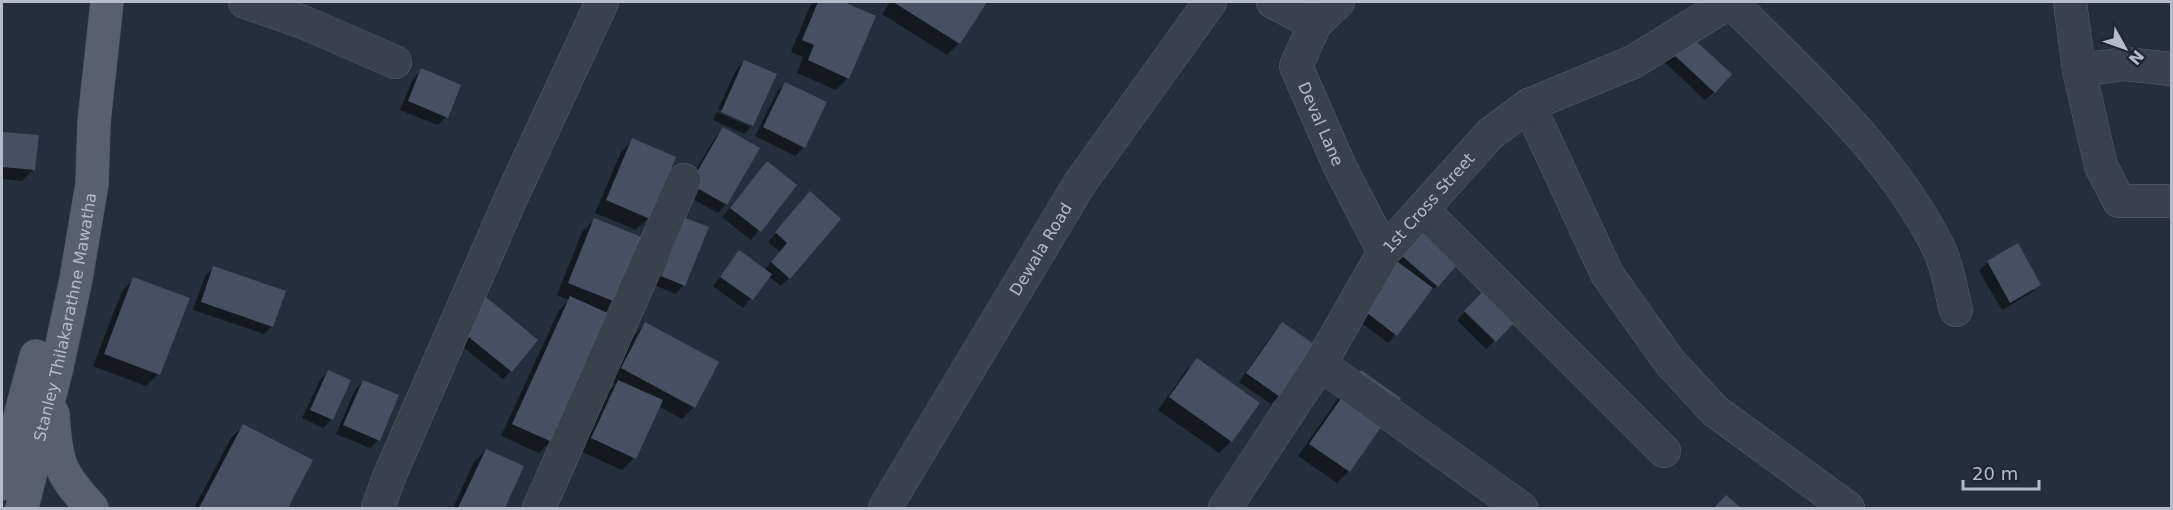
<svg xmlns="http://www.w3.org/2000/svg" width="2173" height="510" font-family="'DejaVu Sans',sans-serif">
<rect width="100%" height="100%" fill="#242f3e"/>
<g fill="#0007">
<path d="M815,2H840L874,16L848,78L836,90L797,73L803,57L791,52L810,6Z"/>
<path d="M890,2H985L959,43L947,55L882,14Z"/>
<path d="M1689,37L1714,92L1705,100L1664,62Z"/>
<path d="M744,61L752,126L744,134L713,120L717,112L751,127V123L718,109L736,70Z"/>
<path d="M422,70L446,117L438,125L400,110L413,79Z"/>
<path d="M785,84L804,147L795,156L755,136L777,92Z"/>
<path d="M723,129L726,204L718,213L682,193L715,138Z"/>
<path d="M2,133L37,136L34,169L22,181L2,179Z"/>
<path d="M633,140L648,218L636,230L595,213L621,152Z"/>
<path d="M767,163L795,185L751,240L722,217Z"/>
<path d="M802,202L789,278L781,286L768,276L743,308L713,286L739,252L764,270L780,252L768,242Z"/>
<path d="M594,220L617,302L605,313L551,441L539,453L501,436L559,310L569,300L557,295L582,232Z"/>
<path d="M685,220L684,285L676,294L654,285L677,228Z"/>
<path d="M1412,229L1462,257L1437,286L1427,294L1388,343L1355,318L1386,259Z"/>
<path d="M1988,262L2040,285L2031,293L2002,310L1979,271Z"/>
<path d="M214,267L272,326L264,334L193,310L205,276Z"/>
<path d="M1498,278L1528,306L1486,349L1457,320Z"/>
<path d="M134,279L158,374L146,386L93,366L122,291Z"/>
<path d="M478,307L511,371L503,379L453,339Z"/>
<path d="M1282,323L1279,396L1271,404L1239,382L1274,332Z"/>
<path d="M645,324L694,407L682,419L658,406L634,458L622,470L580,451L606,394L616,384L610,380L633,336Z"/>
<path d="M1197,360L1231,441L1219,453L1158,410L1185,372Z"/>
<path d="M328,372L332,419L323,428L302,418L320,380Z"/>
<path d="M363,381L378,440L370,448L336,434L355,390Z"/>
<path d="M1349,383L1399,398L1349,471L1337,483L1298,456Z"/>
<path d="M243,426L311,461L286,508H194L231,438Z"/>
<path d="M486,450L522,466L503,508H453L474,462Z"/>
</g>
<g fill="#455162">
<path d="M818,2H844L876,16L849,79L808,60L814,45L802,40Z"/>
<path d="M893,2H987L960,44Z"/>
<path d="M1689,35L1732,74L1715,93L1672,53Z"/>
<path d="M744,60L777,74L753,126L721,112Z"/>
<path d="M421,68L461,85L448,118L408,101Z"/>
<path d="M785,82L827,102L805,148L763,127Z"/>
<path d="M723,127L760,148L727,205L690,184Z"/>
<path d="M2,132L39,135L35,170L2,167Z"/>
<path d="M632,138L676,157L650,219L606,200Z"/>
<path d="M767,161L797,185L761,232L730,208Z"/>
<path d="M810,191L841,219L790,279L771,262L787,243L775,232Z"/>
<path d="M594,218L644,238L618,303L568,283Z"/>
<path d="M685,218L709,227L685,286L661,276Z"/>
<path d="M1420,219L1464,257L1438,287L1394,249Z"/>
<path d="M2018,243L2041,285L2010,303L1987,261Z"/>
<path d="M739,250L772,274L753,300L720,277Z"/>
<path d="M1398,262L1433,288L1397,336L1362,309Z"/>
<path d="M213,266L286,291L273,327L201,302Z"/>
<path d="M1498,276L1530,306L1496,342L1464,311Z"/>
<path d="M133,277L190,298L160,375L104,354Z"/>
<path d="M570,296L610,314L552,442L512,424Z"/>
<path d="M486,297L538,340L512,372L460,330Z"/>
<path d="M645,322L719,362L695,408L621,368Z"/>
<path d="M1282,322L1317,346L1280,397L1246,373Z"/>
<path d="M1197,358L1260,403L1232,442L1169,397Z"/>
<path d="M328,370L351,380L333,420L310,410Z"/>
<path d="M1361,370L1401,398L1350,472L1309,444Z"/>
<path d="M363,380L399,395L380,441L343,425Z"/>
<path d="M618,380L663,400L636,459L591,438Z"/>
<path d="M243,424L313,460L288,508H199Z"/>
<path d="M486,449L524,466L505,508H458Z"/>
<path d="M1726,495L1741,508H1714Z"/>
</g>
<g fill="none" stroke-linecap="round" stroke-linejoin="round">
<defs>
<g id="minor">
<path d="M245,2L303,22L395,62"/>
<path d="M1273,2L1315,24"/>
<path id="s1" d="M1338,2L1315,24L1296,66L1340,167L1384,252"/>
<path d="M1731,2C1804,76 1893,154 1939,249C1948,267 1951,291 1956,310"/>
<path d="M2070,2L2079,70L2101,166L2119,201H2172"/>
<path d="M2079,70L2125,64L2172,69"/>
<path d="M1529,105L1607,274L1669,361L1715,411L1848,508"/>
<path d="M1423,210L1664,451"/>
<path d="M1320,364L1521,508"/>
<path d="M378,508L389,477L511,198L602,2"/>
<path d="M539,508L684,180"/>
<path id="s2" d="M885,508L1080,183L1210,2"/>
<path id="s3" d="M1225,508L1320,364L1384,252L1490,134L1529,105L1633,62L1730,2"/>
</g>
<g id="major">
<path d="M53,414C56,462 59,473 92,508"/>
<path d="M2,484L36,356"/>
<path id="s4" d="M22,508L57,367L76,279L92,184L94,122L107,2"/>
</g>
</defs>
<use href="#minor" stroke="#565f6c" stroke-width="34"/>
<use href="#major" stroke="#414a57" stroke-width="34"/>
<use href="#minor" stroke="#38414e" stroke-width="33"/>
<use href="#major" stroke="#56606e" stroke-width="33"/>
</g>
<g text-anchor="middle" stroke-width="5" stroke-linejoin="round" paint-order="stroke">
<g font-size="16" fill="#b4bcc9" stroke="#1d2633">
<text dy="6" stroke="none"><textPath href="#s1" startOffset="141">Deval Lane</textPath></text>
<text dy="6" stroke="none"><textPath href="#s3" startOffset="368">1st Cross Street</textPath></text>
<text dy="6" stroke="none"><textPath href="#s2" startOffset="302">Dewala Road</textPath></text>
<text dy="6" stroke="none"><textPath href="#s4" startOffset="196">Stanley Thilakarathne Mawatha</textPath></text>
</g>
</g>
<rect width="2173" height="510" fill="none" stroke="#b4bcc9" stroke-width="6"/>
<g transform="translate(2125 48) rotate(130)" stroke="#1d2633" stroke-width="4.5" paint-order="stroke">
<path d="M0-4.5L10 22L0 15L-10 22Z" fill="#b4bcc9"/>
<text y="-9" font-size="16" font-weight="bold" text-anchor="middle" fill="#b4bcc9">N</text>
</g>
<path d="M1963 480v9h76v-9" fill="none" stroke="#b4bcc9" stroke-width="3"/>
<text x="1972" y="480" font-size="18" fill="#b4bcc9" stroke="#1d2633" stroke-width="4.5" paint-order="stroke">20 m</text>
</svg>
